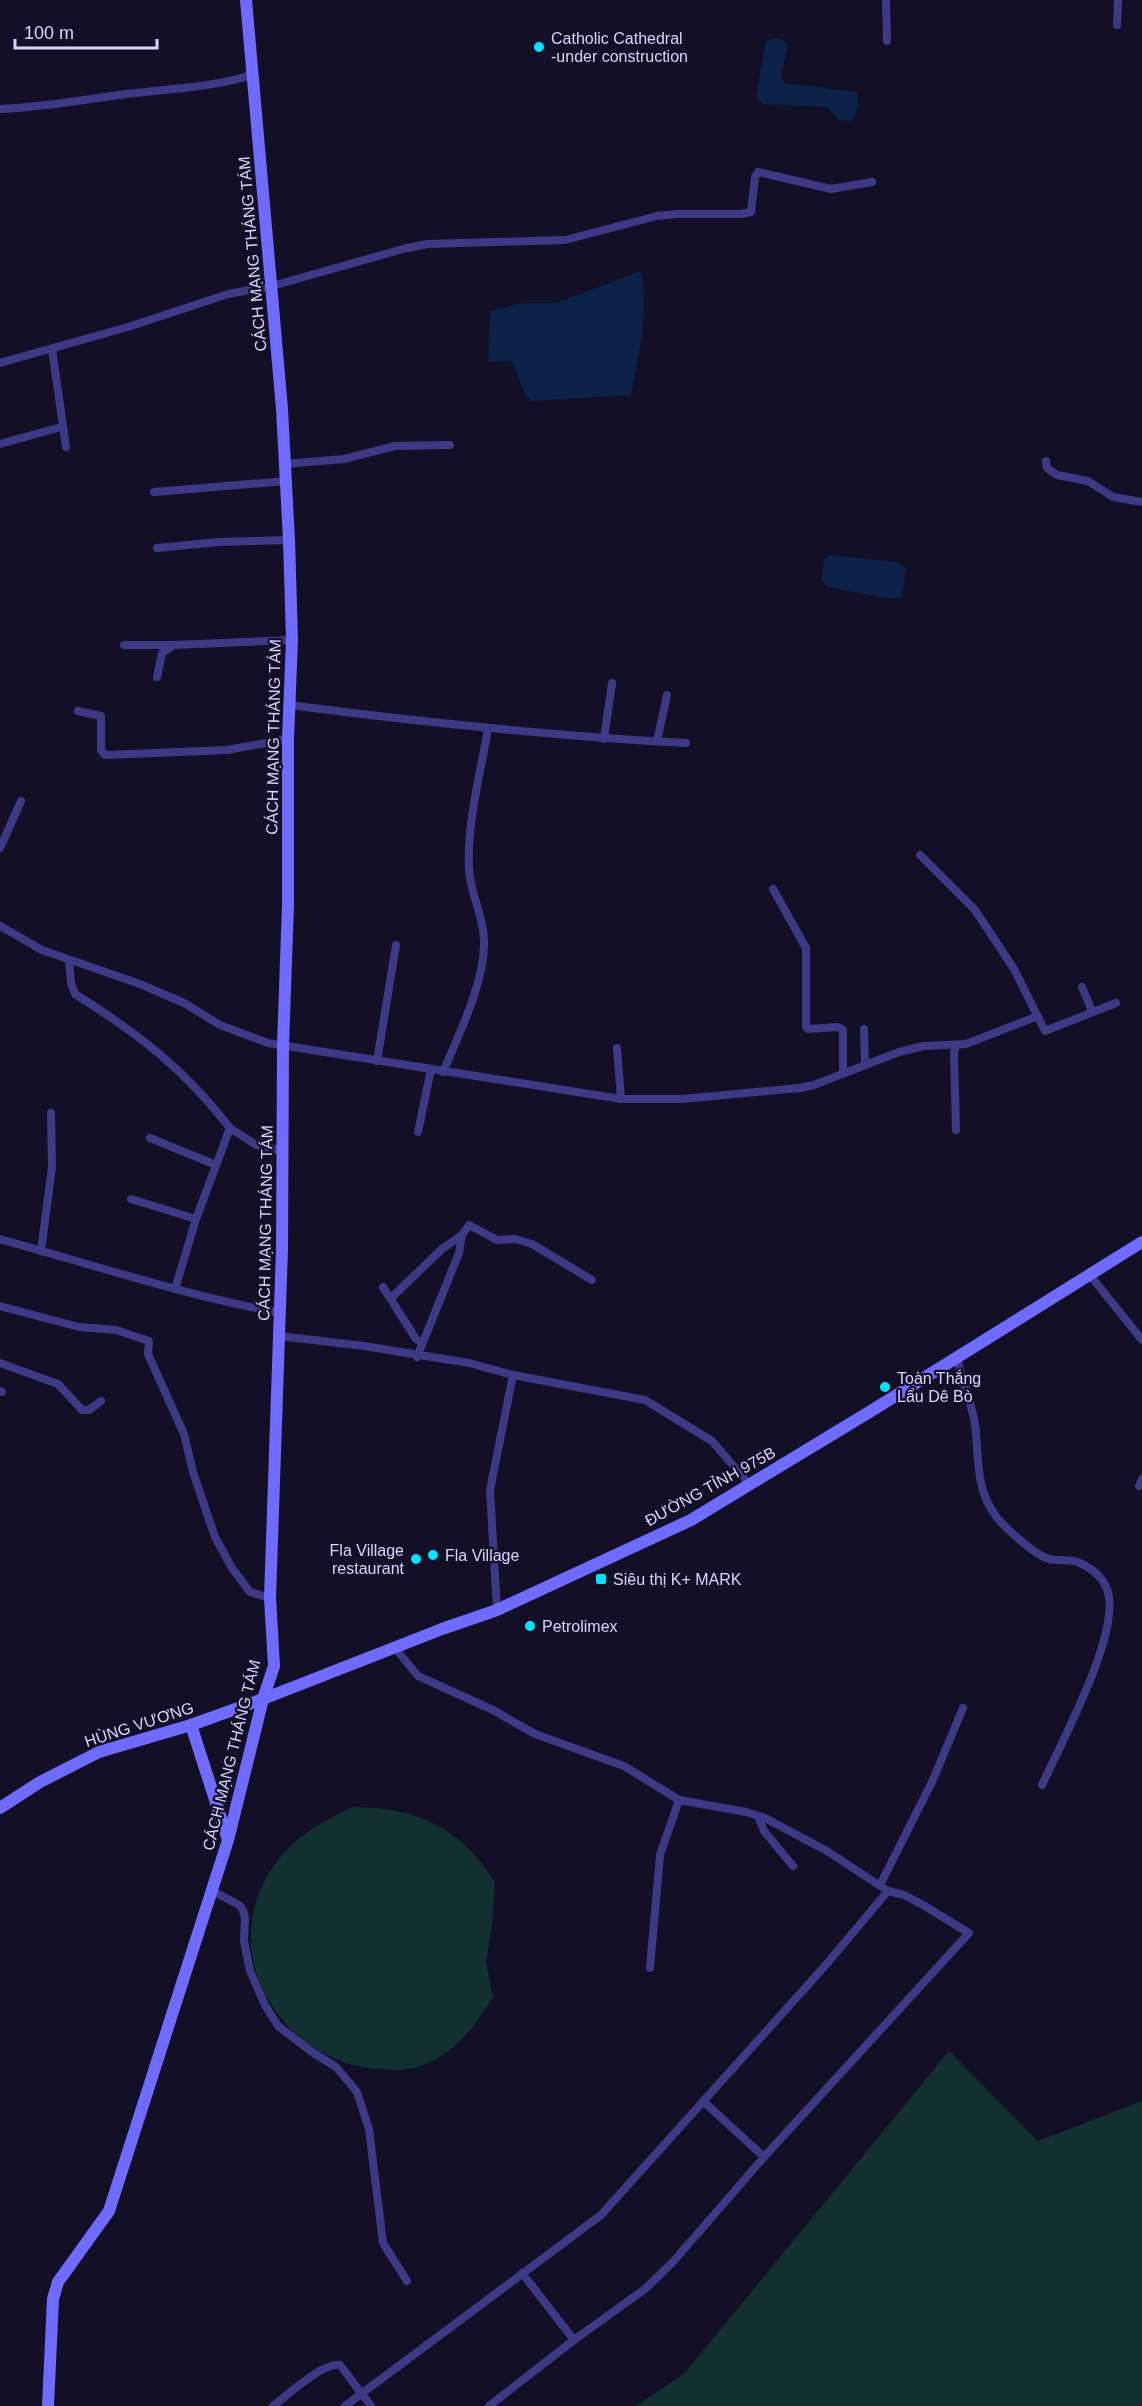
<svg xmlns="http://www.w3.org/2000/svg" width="1142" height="2406" font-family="Helvetica,sans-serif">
<rect width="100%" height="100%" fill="#130f26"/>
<g fill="#12302f">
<path d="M352,1807C416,1807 460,1827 495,1882L492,1925L486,1962L493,1997C475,2026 457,2052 423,2065C407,2072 387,2070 369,2068C334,2063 303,2046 281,2018C234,1961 243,1884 301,1837C317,1825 334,1816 352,1807Z"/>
<path d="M949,2051L1038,2141L1142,2101V2406H636L684,2374Z"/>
</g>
<g fill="#0c2248">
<path d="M777,38L786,42L787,48L781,78L785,83L856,92C860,99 857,115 851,121L839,120L827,107L762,104L756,97L766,41Z"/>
<path d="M641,271C649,312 639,354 631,395L531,401L525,394L512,361L488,362L490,311L523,303H557Z"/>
<path d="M830,555L896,562L906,568L902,596L891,599L827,587L822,580L824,560Z"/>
</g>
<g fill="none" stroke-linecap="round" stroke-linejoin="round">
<g stroke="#3d3a85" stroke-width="8">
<path d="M886,0L887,41"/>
<path d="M1117,25L1118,0"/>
<path d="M0,109C46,107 91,98 136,93C175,88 217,87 254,74"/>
<path d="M52,349L66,447"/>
<path d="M0,363L128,327L228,294L272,286L403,249L427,244L565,240L657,216L677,214H741L751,212L755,177L758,172L831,189L872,182"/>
<path d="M0,444L61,427"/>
<path d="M1046,461L1047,468L1057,475L1088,481L1113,497L1142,502"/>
<path d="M285,464L344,459L395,446L450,445"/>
<path d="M154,492L286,481"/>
<path d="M157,548L219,542L289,540"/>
<path d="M124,645H174L292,640"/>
<path d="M157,677L162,653L174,645"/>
<path d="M289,705C421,722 553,736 686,743"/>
<path d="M78,711L101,716V750L105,755L227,750L288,739"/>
<path d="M604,739L612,683"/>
<path d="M657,741L667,695"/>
<path d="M0,848L21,801"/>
<path d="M920,855L975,910L1014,969L1045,1031L1116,1003"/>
<path d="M773,889L806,948V1027L808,1029L838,1027L843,1030V1074"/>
<path d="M0,926L42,950L140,984L184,1003L220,1025L268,1043L621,1099H682L799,1088L814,1085L899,1052L924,1046L966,1044L1038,1016"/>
<path d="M69,960L71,983L75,994C139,1034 184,1069 230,1128"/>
<path d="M1082,987L1092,1011"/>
<path d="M864,1029L865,1065"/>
<path d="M617,1048L621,1099"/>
<path d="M377,1061L396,945"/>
<path d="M443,1072C459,1034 485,982 484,941C484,916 470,894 469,869C467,822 480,775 488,729"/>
<path d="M956,1130L954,1053L956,1045"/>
<path d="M418,1132L431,1069"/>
<path d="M150,1138L216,1165"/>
<path d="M131,1199L196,1219"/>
<path d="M0,1239C93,1265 185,1295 280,1313"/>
<path d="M41,1251L52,1167L51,1113"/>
<path d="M1089,1274L1142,1340"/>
<path d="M383,1287L416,1339L422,1343"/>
<path d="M175,1289L196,1219L230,1128L256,1145L283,1151"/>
<path d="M391,1298L442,1249L462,1235"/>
<path d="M0,1306L79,1327L116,1330L149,1341L148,1354L184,1434L193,1472L215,1537L232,1568L250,1592L270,1598"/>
<path d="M279,1336L364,1346L469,1363L513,1375L645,1400L712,1441L750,1485"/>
<path d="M417,1357L459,1253L462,1235L469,1225L497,1240L515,1239L532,1244L592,1280"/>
<path d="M957,1358C962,1379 971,1402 975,1424C979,1454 975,1485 993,1512C1000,1524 1036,1556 1049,1559C1059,1561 1071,1559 1080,1563C1093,1569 1104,1579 1108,1592C1120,1635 1061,1743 1042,1785"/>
<path d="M0,1363L58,1384L82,1410H89L101,1401"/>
<path d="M0,1391L2,1392"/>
<path d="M1139,1486L1142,1479"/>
<path d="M497,1610L490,1490L513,1375"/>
<path d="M395,1648L418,1676L493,1710L535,1734L624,1766L679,1800L746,1812L765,1818L827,1851L888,1891L904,1895L923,1905L969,1933L764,2157L672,2263L645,2289L574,2340L489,2406"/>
<path d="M758,1816L764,1831L793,1866"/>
<path d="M880,1885L932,1782L963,1708"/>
<path d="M213,1891L239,1905L243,1910L245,1918L244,1941L250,1971L265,2005L278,2026L312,2052L336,2067L357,2092L369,2129L383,2243L407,2281"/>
<path d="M650,1968L660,1855L679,1800"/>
<path d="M703,2101L764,2157"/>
<path d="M522,2273L574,2340"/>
<path d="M273,2406C288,2395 323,2362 340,2365L371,2406"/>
<path d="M345,2406L601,2215L824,1967L888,1891"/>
</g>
<g stroke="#6f6bff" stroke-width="12">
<path d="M191,1725L228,1840"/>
<path d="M0,1808L40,1782L99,1752L191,1725L263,1699L442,1629L497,1610L691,1520L871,1411L1142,1242"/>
<path d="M48,2406L53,2299L58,2282L109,2211L228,1840L263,1699L274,1666L270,1598L282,1249L283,1046L288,905V739L292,640L289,540L282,409L246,0"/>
</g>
</g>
<g fill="#00e5ff" stroke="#130f26" stroke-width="2">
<circle cx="539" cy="47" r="6"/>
<circle cx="885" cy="1387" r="6"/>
<circle cx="433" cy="1555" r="6"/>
<circle cx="416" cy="1559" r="6"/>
<rect x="595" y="1573" width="12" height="12" rx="3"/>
<circle cx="530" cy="1626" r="6"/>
</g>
<g text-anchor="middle" stroke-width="4.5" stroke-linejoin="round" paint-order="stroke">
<g font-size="16" fill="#d9d4ff" stroke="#130f26" text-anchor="start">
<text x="551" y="44">Catholic Cathedral<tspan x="551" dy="18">-under construction</tspan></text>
<text x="897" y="1384">Toàn Thắng<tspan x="897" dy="18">Lẩu Dê Bò</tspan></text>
<text x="404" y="1556" text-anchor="end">Fla Village<tspan x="404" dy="18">restaurant</tspan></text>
<text x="445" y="1561">Fla Village</text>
<text x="613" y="1585">Siêu thị K+ MARK</text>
<text x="542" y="1632">Petrolimex</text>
</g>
<g font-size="16" fill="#d9d4ff" stroke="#130f26">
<text transform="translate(252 254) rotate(-95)" y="6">CÁCH MẠNG THÁNG TÁM</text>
<text transform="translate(273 737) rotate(-89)" y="6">CÁCH MẠNG THÁNG TÁM</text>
<text transform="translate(265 1223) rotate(-89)" y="6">CÁCH MẠNG THÁNG TÁM</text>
<text transform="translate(710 1486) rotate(-29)" y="6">ĐƯỜNG TỈNH 975B</text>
<text transform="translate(139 1724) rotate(-18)" y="6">HÙNG VƯƠNG</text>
<text transform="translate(231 1755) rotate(-76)" y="6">CÁCH MẠNG THÁNG TÁM</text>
</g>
</g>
<path d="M15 39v9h142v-9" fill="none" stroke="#d9d4ff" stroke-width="3"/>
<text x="24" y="39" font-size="18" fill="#d9d4ff" stroke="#130f26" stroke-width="4.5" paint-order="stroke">100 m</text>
</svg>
